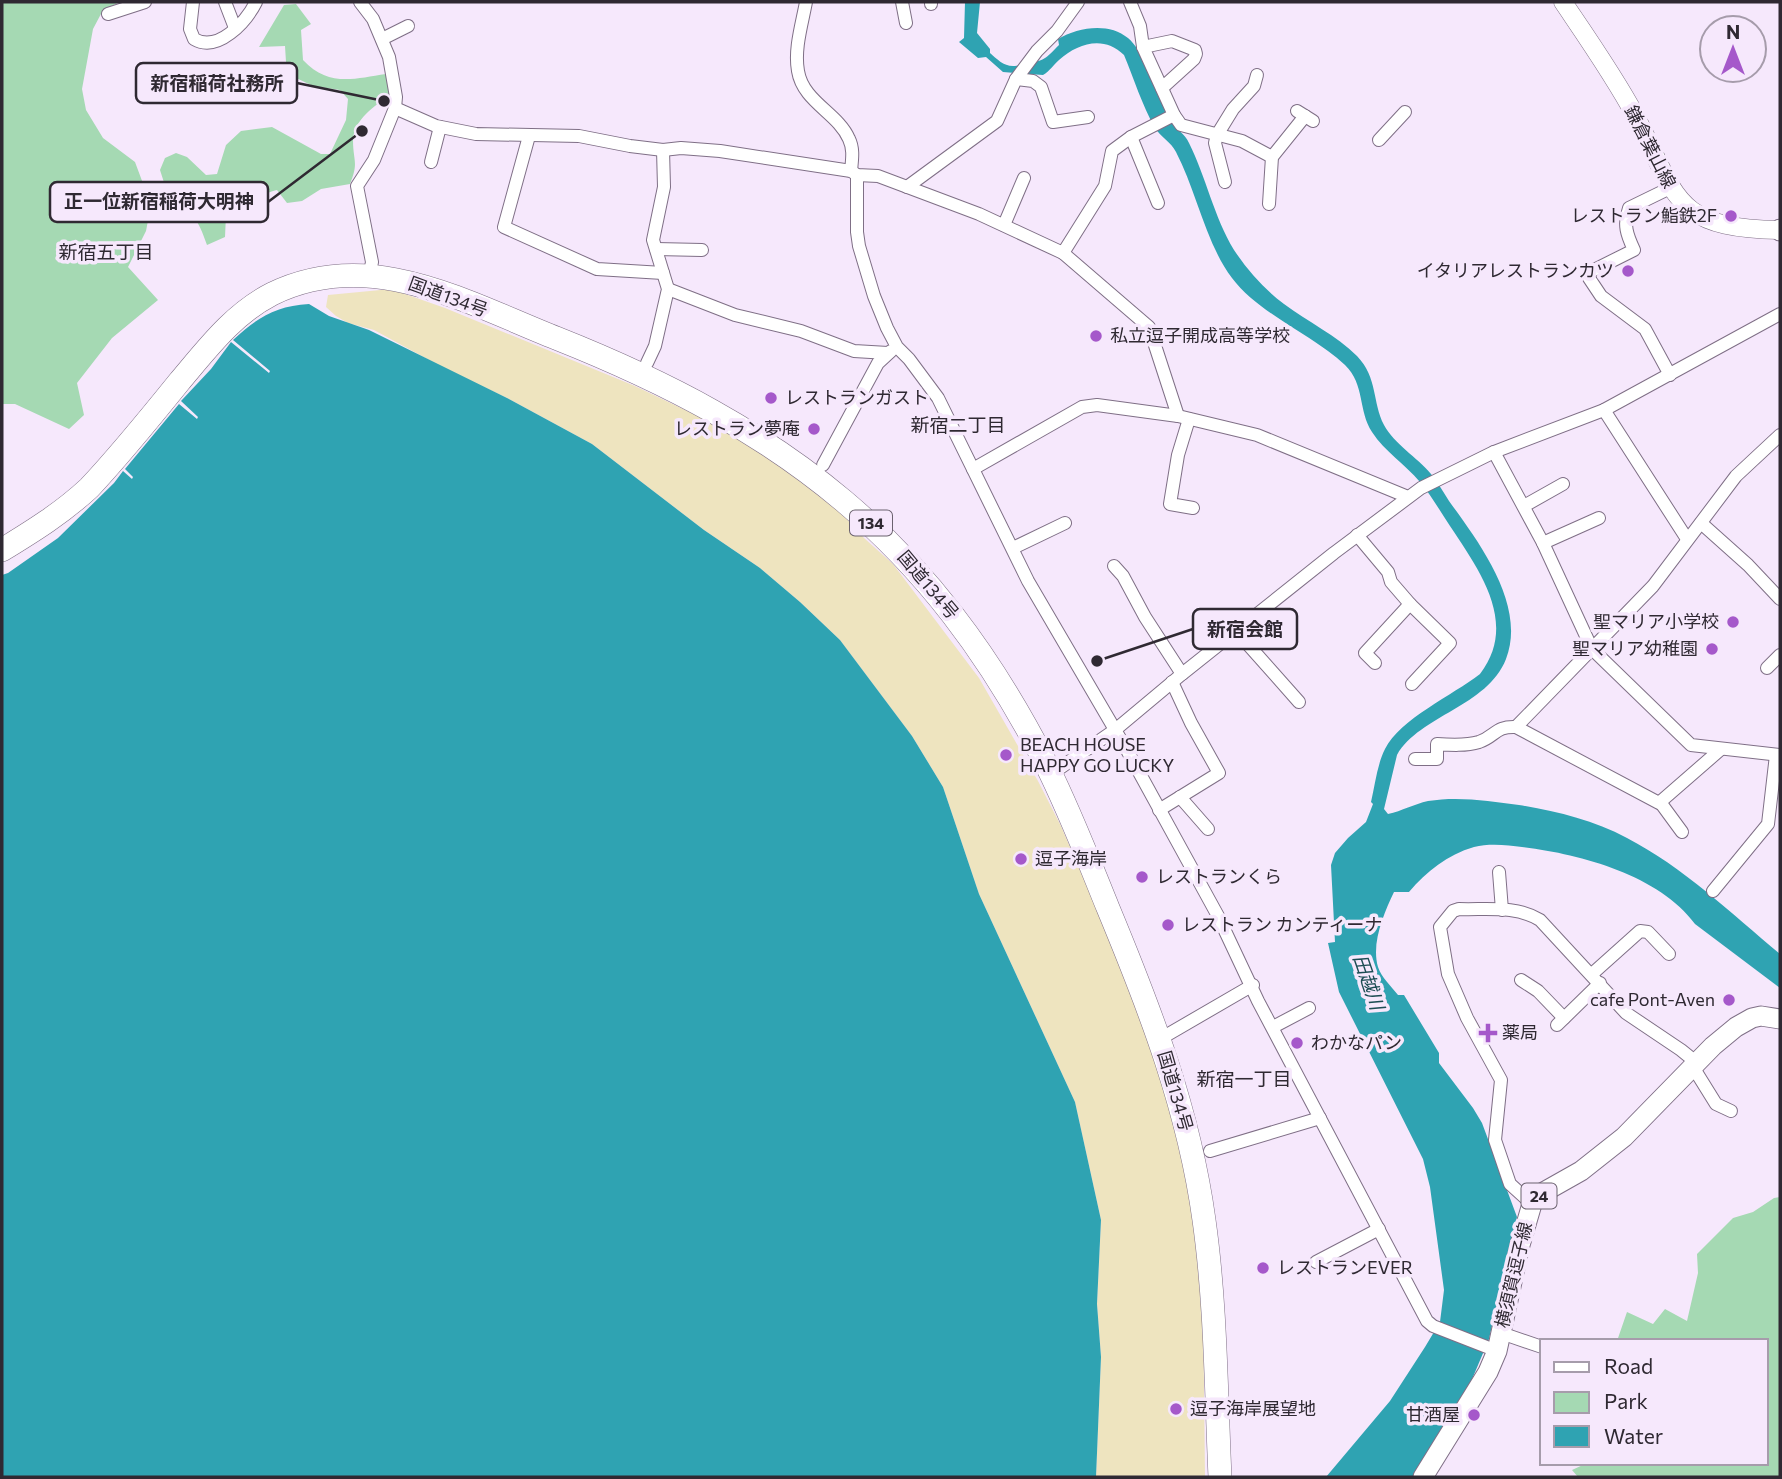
<svg xmlns="http://www.w3.org/2000/svg" width="1782" height="1479" font-family="Commissioner,'Noto Sans JP',sans-serif">
<rect width="100%" height="100%" fill="#f6e8fc"/>
<g fill="#a5d9b3">
<path d="M2,2H119L102,12L93,29L82,89L86,110L103,138L135,162L151,205L146,231L128,267L158,300L112,338L77,383L84,415L69,429L15,404H2Z"/>
<path d="M296,4L311,24L301,30L303,60C328,87 353,79 386,74L390,95C375,106 354,119 353,140C353,161 359,162 350,184L321,189L302,201L287,203L277,190C265,192 240,208 226,215L225,237L207,245C198,219 193,211 169,198L160,170L165,158L176,153L187,157L206,175L217,174L226,145L241,131L272,127L321,154H330L346,120L348,99L340,90L313,86L294,77L286,62L285,46L259,47L284,5Z"/>
<path d="M1780,1197V1477H1578L1572,1470L1585,1464L1766,1463V1341H1617L1627,1312L1653,1324L1665,1309L1687,1321L1698,1273L1697,1254L1733,1218L1753,1212L1774,1198Z"/>
</g>
<path fill="#eee4bf" d="M391,289L445,308L635,386L704,419L757,449L834,505L864,538L893,564L979,678L1038,781L1061,826L1129,984L1166,1087L1192,1206L1203,1294L1205,1477H1096L1101,1357L1097,1304L1101,1220L1075,1102L979,894L943,787L912,736L840,640L800,602L760,568L704,530L592,444L507,398L442,367L374,330L348,323L336,316L326,307L328,295Z"/>
<g fill="#2fa3b2">
<path d="M965,2H980L977,33L990,49V53C997,59 1004,67 1015,66C1018,66 1022,64 1025,63C1044,62 1046,58 1059,45L1058,39C1078,27 1109,22 1128,38C1143,51 1150,77 1158,94C1163,103 1166,115 1172,123C1177,130 1185,134 1189,143C1206,177 1214,217 1234,250C1248,271 1264,289 1284,304C1308,322 1336,335 1357,356C1378,378 1372,402 1384,425C1394,444 1417,457 1431,474C1438,482 1443,492 1449,501C1478,541 1527,605 1506,659C1487,707 1420,715 1397,755L1384,809L1388,814C1402,811 1414,804 1428,801C1458,796 1490,801 1519,805C1556,811 1593,820 1627,838C1683,867 1731,913 1780,954V988L1695,924C1659,875 1580,854 1522,847C1508,845 1489,843 1474,847C1447,855 1427,871 1409,892H1394C1384,913 1371,943 1378,967C1381,977 1392,987 1398,995H1404L1439,1053V1063L1473,1108L1482,1123L1517,1217L1489,1339L1470,1384L1414,1477H1326L1390,1401L1425,1347L1440,1322L1444,1290L1430,1187L1423,1159L1339,992L1328,943L1335,942L1331,865L1335,853L1348,838L1366,822L1373,804L1371,802C1375,785 1377,765 1385,749C1400,719 1453,695 1480,674C1519,623 1479,570 1450,526C1440,511 1431,495 1420,482C1405,464 1385,452 1372,432C1358,411 1365,384 1345,365C1312,334 1259,314 1232,278C1206,244 1196,190 1176,152C1171,142 1161,137 1155,128C1142,105 1134,79 1124,55C1104,35 1078,43 1059,60C1053,65 1050,71 1043,75L1003,72L986,57L978,58L959,42L964,38Z"/>
<path d="M309,304L329,316L369,330L507,398L592,444L704,530L760,568L800,602L840,640L912,736L943,787L979,894L1075,1102L1101,1220L1097,1304L1101,1357L1096,1477H2V575L8,573L58,538L114,483L123,471L132,479L133,477L125,469L179,404L197,419L198,417L181,401L211,369L231,342L269,373L270,371L233,340C257,318 275,306 309,304Z"/>
</g>
<g fill="none" stroke-linecap="round" stroke-linejoin="round">
<defs>
<g id="street">
<path d="M193,2L190,29L194,39C218,53 246,22 256,2"/>
<path d="M225,2L235,28"/>
<path d="M360,2L373,19L389,57L396,97L395,108L374,160L357,186L372,262L371,267"/>
<path d="M806,2C802,24 794,49 798,71C803,102 838,113 849,139C854,149 852,160 851,171"/>
<path d="M902,2L906,23"/>
<path d="M931,2V4"/>
<path d="M1130,2L1140,26L1143,47L1174,115L1181,125L1242,141L1272,157"/>
<path d="M108,14L145,2"/>
<path d="M382,39L408,26"/>
<path d="M1143,47L1172,41L1195,50L1196,54L1194,59L1162,88"/>
<path d="M1016,79L1033,81L1041,87L1053,122L1088,117"/>
<path d="M395,108L436,126L476,134L579,136L630,146L663,150L681,148L720,151L851,171L857,175L878,176L979,214L1063,253L1105,186L1112,151L1131,137L1174,115"/>
<path d="M1297,111L1313,121"/>
<path d="M529,136L504,227L597,269L663,273"/>
<path d="M1131,137L1158,203"/>
<path d="M1379,140L1405,112"/>
<path d="M431,162L440,127"/>
<path d="M857,175V232L859,246L874,296L887,328L897,347L909,359L938,398L1028,581L1128,752L1218,916L1258,1001L1427,1321L1433,1326L1497,1351"/>
<path d="M1225,182L1215,143L1217,135L1233,109L1254,86L1257,75"/>
<path d="M907,187L997,121L1016,79L1037,51L1057,31L1078,2"/>
<path d="M1670,188L1629,208C1623,225 1627,235 1634,250L1590,272L1589,278L1601,296L1645,329L1670,375"/>
<path d="M1269,204L1272,157L1305,116"/>
<path d="M1004,225L1024,178"/>
<path d="M656,249L702,250"/>
<path d="M1063,253L1149,327L1178,416"/>
<path d="M668,289L735,315L801,331L854,351L888,353"/>
<path d="M647,363L655,346L668,289L653,240L664,187L663,150"/>
<path d="M1604,410L1687,539"/>
<path d="M1189,419L1178,455L1170,504L1193,508"/>
<path d="M1494,452L1543,543L1592,649L1691,745L1780,755"/>
<path d="M823,465L878,363L891,351"/>
<path d="M973,469L1082,407L1097,405L1178,416L1257,435L1408,497"/>
<path d="M1524,506L1563,484"/>
<path d="M1701,523L1748,565L1780,599"/>
<path d="M1357,535L1388,572L1391,582L1410,604L1365,653L1375,663"/>
<path d="M1543,543L1599,518"/>
<path d="M1013,548L1065,523"/>
<path d="M1114,566L1123,576L1145,617L1182,674"/>
<path d="M1410,604L1450,643L1412,684"/>
<path d="M1236,631L1299,702"/>
<path d="M1767,668L1780,655"/>
<path d="M1516,727L1653,586L1736,476L1780,435"/>
<path d="M1415,759H1437V744C1451,745 1466,746 1479,742C1496,736 1495,726 1516,727L1659,803L1721,749"/>
<path d="M1060,768L1115,730L1182,674L1334,553L1421,488L1494,452L1604,410L1780,314"/>
<path d="M1180,797L1208,829"/>
<path d="M1660,802L1682,832"/>
<path d="M1159,810L1219,773L1191,723L1172,682"/>
<path d="M1499,872L1502,910"/>
<path d="M1713,891L1768,824L1776,755"/>
<path d="M1592,974L1640,931L1648,932L1669,954"/>
<path d="M1521,980L1538,991L1564,1018"/>
<path d="M1557,1025L1600,983"/>
<path d="M1273,1027L1309,1008"/>
<path d="M1160,1039L1253,985"/>
<path d="M1693,1067L1716,1104L1731,1111"/>
<path d="M1210,1151L1320,1118"/>
<path d="M1532,1204L1510,1184L1495,1140L1501,1080L1467,1018L1448,974L1440,927L1453,911L1459,909C1486,910 1516,905 1540,920L1626,1013L1681,1050L1697,1063"/>
<path d="M1316,1262L1379,1229"/>
<path d="M1501,1333L1542,1347"/>
</g>
<path id="secondary" d="M1563,2C1588,39 1614,76 1635,115C1678,198 1673,228 1779,230"/>
<g id="primary">
<path d="M1780,229V231"/>
<path d="M1423,1477L1488,1372L1497,1351L1520,1245L1532,1204L1542,1193L1581,1171L1624,1137L1713,1046L1736,1027L1752,1018L1761,1016L1780,1019"/>
</g>
<path id="highway" d="M2,550C33,531 62,513 89,488C121,454 150,418 179,382C207,349 233,314 272,294C370,246 465,302 556,338C785,429 931,540 1045,762C1069,809 1088,859 1108,908C1150,1009 1189,1110 1204,1220C1216,1305 1216,1392 1220,1477"/>
</defs>
<use href="#street" stroke="#7f6f86" stroke-width="14"/>
<use href="#secondary" stroke="#7f6f86" stroke-width="19"/>
<use href="#primary" stroke="#7f6f86" stroke-width="21"/>
<use href="#highway" stroke="#7f6f86" stroke-width="24"/>
<use href="#street" stroke="#fff" stroke-width="12"/>
<use href="#secondary" stroke="#fff" stroke-width="18"/>
<use href="#primary" stroke="#fff" stroke-width="19"/>
<use href="#highway" stroke="#fff" stroke-width="23"/>
</g>
<g fill="#a558ca" stroke="#f6e8fc" stroke-width="2.5">
<circle cx="1731" cy="216" r="7"/>
<circle cx="1628" cy="271" r="7"/>
<circle cx="1096" cy="336" r="7"/>
<circle cx="771" cy="398" r="7"/>
<circle cx="814" cy="429" r="7"/>
<circle cx="1733" cy="622" r="7"/>
<circle cx="1712" cy="649" r="7"/>
<circle cx="1006" cy="755" r="7"/>
<circle cx="1021" cy="859" r="7"/>
<circle cx="1142" cy="877" r="7"/>
<circle cx="1168" cy="925" r="7"/>
<circle cx="1729" cy="1000" r="7"/>
<path d="M1484.5 1022.5h7v7h7v7h-7v7h-7v-7h-7v-7h7z"/>
<circle cx="1297" cy="1043" r="7"/>
<circle cx="1263" cy="1268" r="7"/>
<circle cx="1176" cy="1409" r="7"/>
<circle cx="1474" cy="1415" r="7"/>
</g>
<g text-anchor="middle" stroke-width="7" stroke-linejoin="round" paint-order="stroke">
<g fill="#f6e8fc" stroke="#6b626f" stroke-width="2">
<rect x="850" y="510.5" width="42" height="25" rx="5"/>
<rect x="1521.5" y="1183.5" width="35" height="25" rx="5"/>
</g>
<g font-size="16" font-weight="bold" fill="#2f2932">
<text x="871" y="529">134</text>
<text x="1539" y="1202">24</text>
</g>
<g font-size="18" fill="#2f2932" stroke="#f6e8fc">
<text transform="translate(1650 147) rotate(63)" y="6">鎌倉葉山線</text>
<text transform="translate(448 297) rotate(20)" y="6">国道134号</text>
<text transform="translate(928 585) rotate(50)" y="6">国道134号</text>
<text transform="translate(1175 1091) rotate(74)" y="6">国道134号</text>
<text transform="translate(1514 1275) rotate(-77)" y="6">横須賀逗子線</text>
</g>
<g font-size="18" fill="#2f2932" stroke="#f6e8fc" text-anchor="start">
<text x="1717" y="222" text-anchor="end">レストラン鮨鉄2F</text>
<text x="1614" y="277" text-anchor="end">イタリアレストランカツ</text>
<text x="1110" y="342">私立逗子開成高等学校</text>
<text x="785" y="404">レストランガスト</text>
<text x="800" y="435" text-anchor="end">レストラン夢庵</text>
<text x="1719" y="628" text-anchor="end">聖マリア小学校</text>
<text x="1698" y="655" text-anchor="end">聖マリア幼稚園</text>
<text x="1020" y="751">BEACH HOUSE<tspan x="1020" dy="21">HAPPY GO LUCKY</tspan></text>
<text x="1035" y="865">逗子海岸</text>
<text x="1156" y="883">レストランくら</text>
<text x="1182" y="931">レストラン カンティーナ</text>
<text x="1715" y="1006" text-anchor="end">cafe Pont-Aven</text>
<text x="1502" y="1039">薬局</text>
<text x="1311" y="1049">わかなパン</text>
<text x="1277" y="1274">レストランEVER</text>
<text x="1190" y="1415">逗子海岸展望地</text>
<text x="1460" y="1421" text-anchor="end">甘酒屋</text>
</g>
<g font-size="19" fill="#2f2932" stroke="#f6e8fc">
<text x="106" y="259">新宿五丁目</text>
<text x="958" y="432">新宿二丁目</text>
<text x="1244" y="1086">新宿一丁目</text>
</g>
<g font-size="19" font-style="italic" fill="#1d4d54" stroke="#f6e8fc">
<text transform="translate(1369 982) rotate(71)" y="7">田越川</text>
</g>
</g>
<path fill="none" stroke="#2f2932" stroke-width="2.5" d="M384 101L297 83M362 131L268 202M1097 661L1193 629"/>
<g fill="#2f2932" stroke="#f6e8fc" stroke-width="2.5">
<circle cx="384" cy="101" r="7"/>
<circle cx="362" cy="131" r="7"/>
<circle cx="1097" cy="661" r="7"/>
</g>
<g fill="#f6e8fc" stroke="#2f2932" stroke-width="2.5">
<rect x="136" y="63" width="161" height="40" rx="7"/>
<rect x="50" y="182" width="218" height="40" rx="7"/>
<rect x="1193" y="609" width="104" height="40" rx="7"/>
</g>
<g font-size="19" text-anchor="middle" font-weight="bold" fill="#2f2932">
<text x="217" y="90">新宿稲荷社務所</text>
<text x="159" y="208">正一位新宿稲荷大明神</text>
<text x="1245" y="636">新宿会館</text>
</g>
<rect width="1782" height="1479" fill="none" stroke="#2f2932" stroke-width="7"/>
<rect x="1540" y="1339" width="228" height="126" fill="#f6e8fc" stroke="#a69cab" stroke-width="2"/>
<rect x="1554" y="1362" width="35" height="10" fill="#ffffff" stroke="#a69cab" stroke-width="2"/>
<text x="1604" y="1374" font-size="21" fill="#2f2932">Road</text>
<rect x="1554" y="1392" width="35" height="21" fill="#a5d9b3" stroke="#a69cab" stroke-width="2"/>
<text x="1604" y="1409" font-size="21" fill="#2f2932">Park</text>
<rect x="1554" y="1426" width="35" height="21" fill="#2fa3b2" stroke="#a69cab" stroke-width="2"/>
<text x="1604" y="1444" font-size="21" fill="#2f2932">Water</text>
<g transform="translate(1733 49)"><circle r="33" fill="#f6e8fc" stroke="#a69cab" stroke-width="2"/>
<path d="M0-5L12 26L0 18L-12 26Z" fill="#a558ca"/>
<text y="-10" font-size="19" font-weight="bold" text-anchor="middle" fill="#2f2932">N</text>
</g>
</svg>
